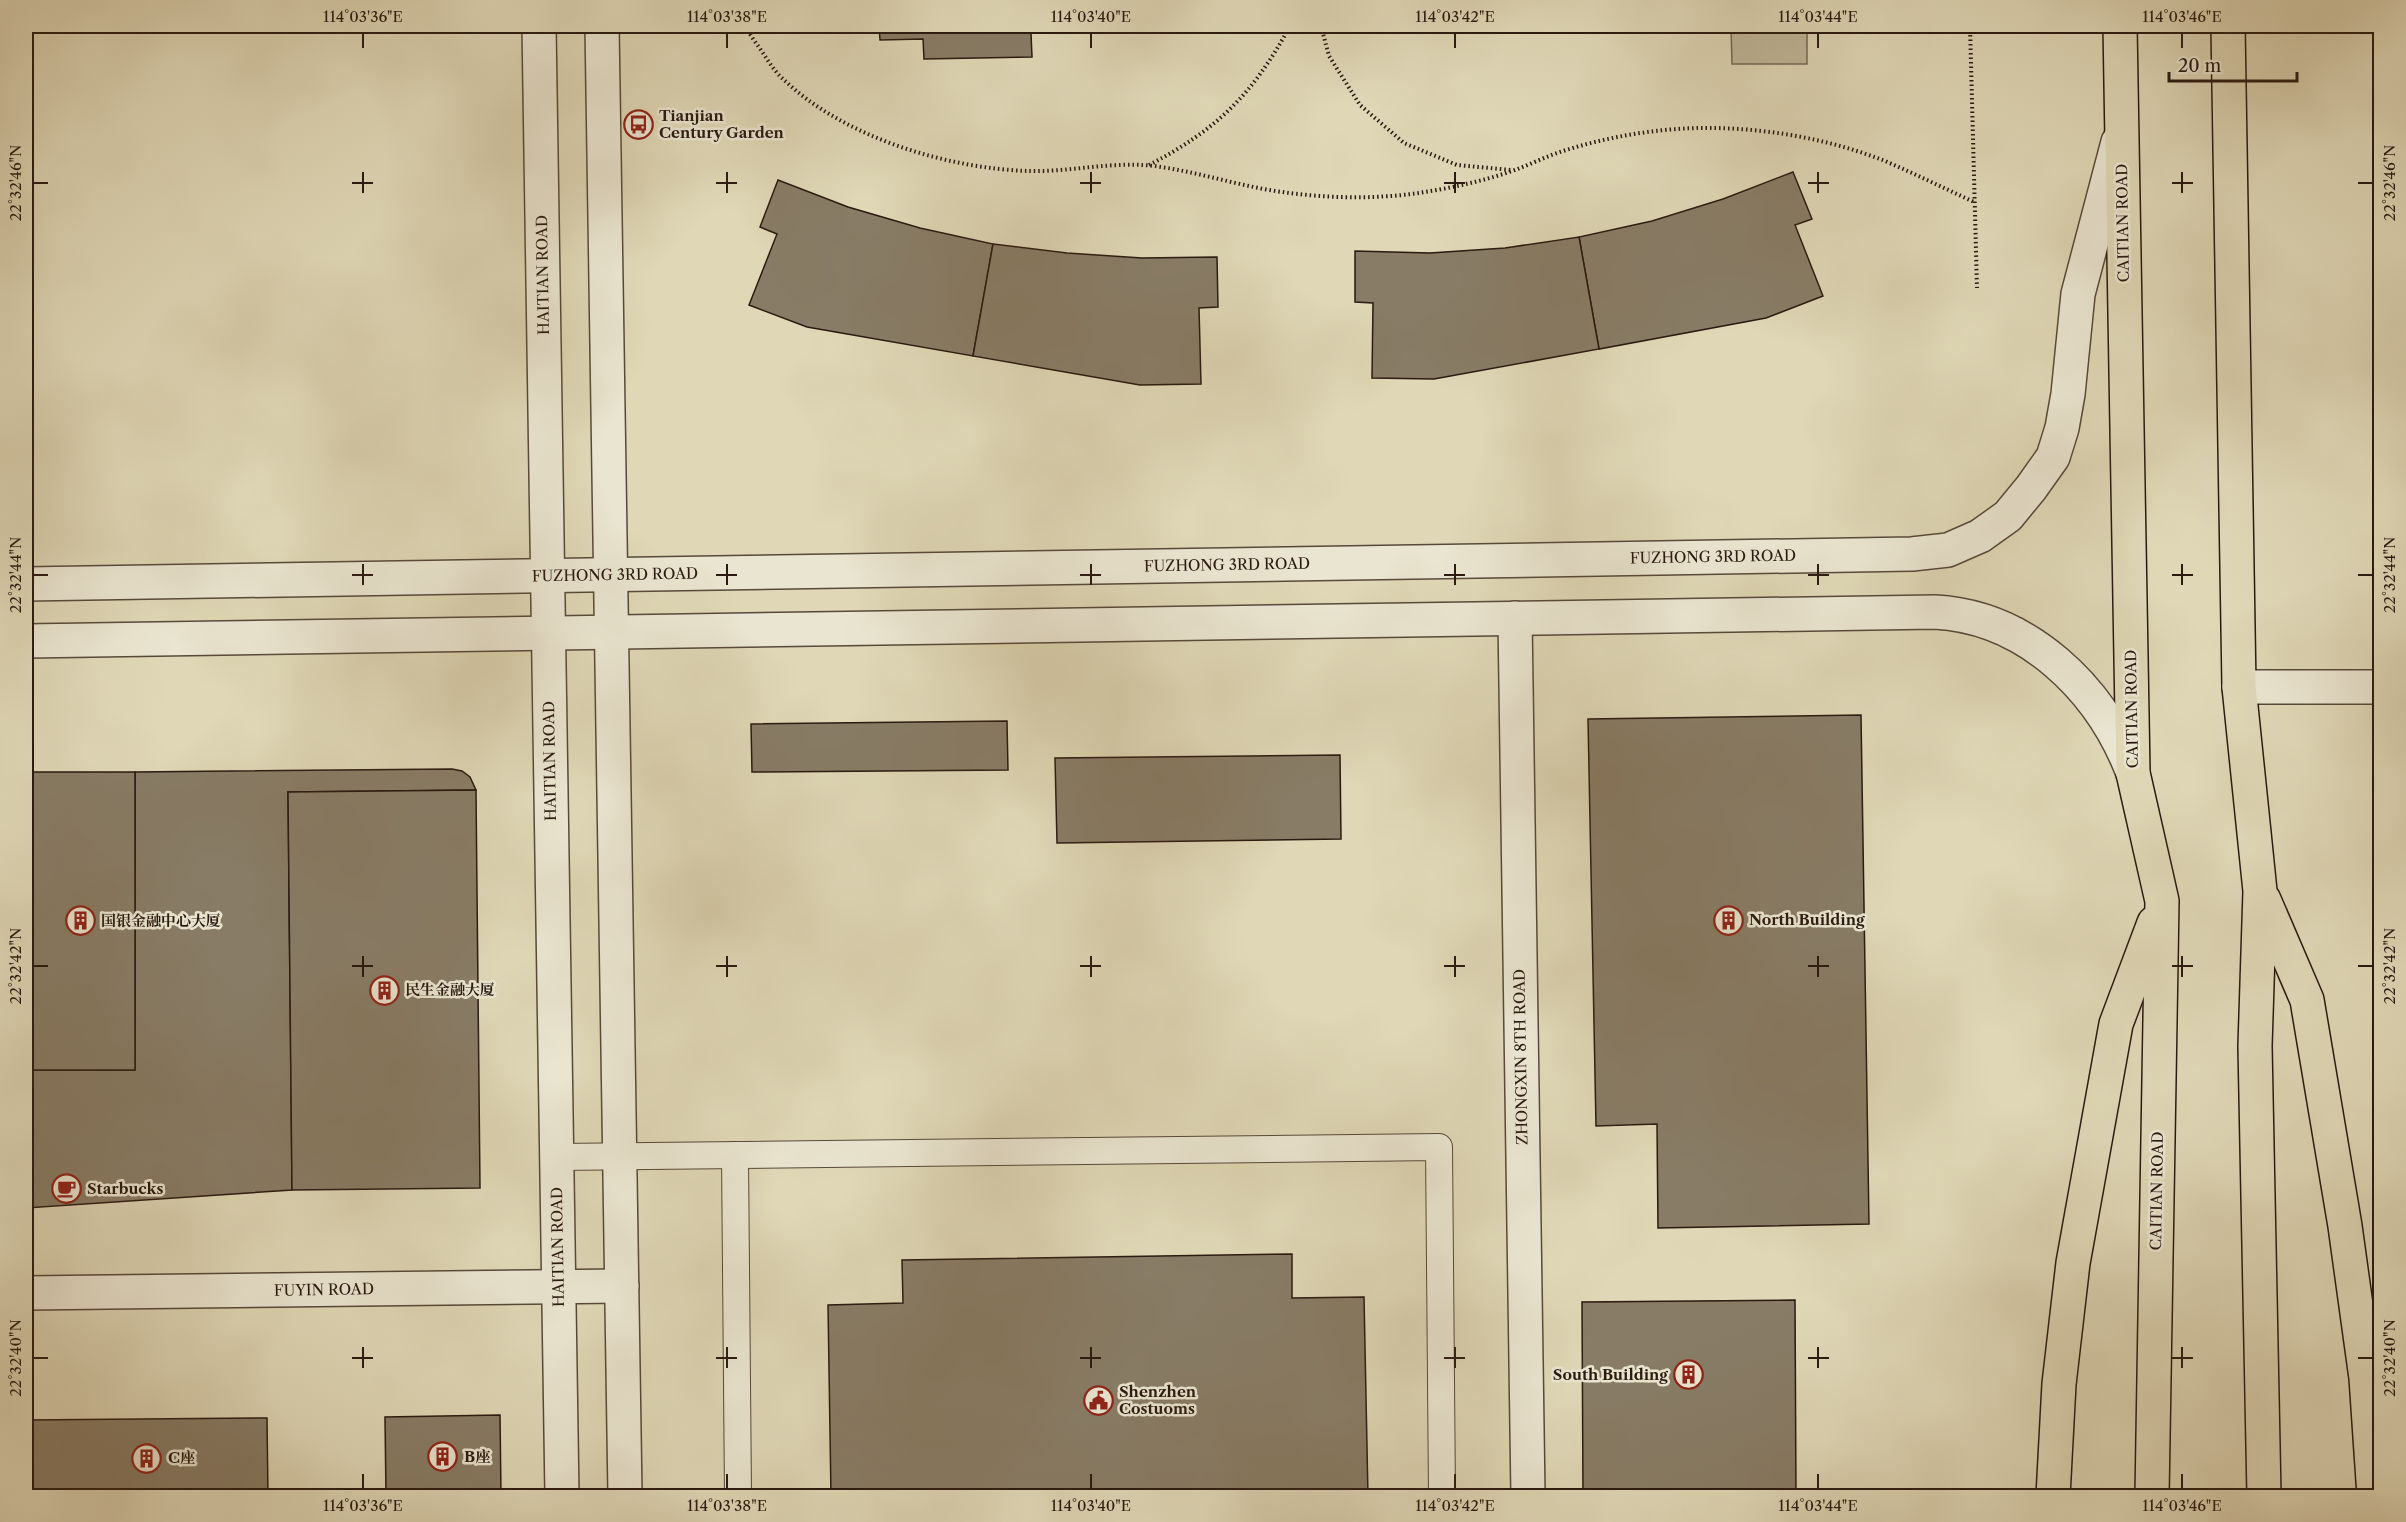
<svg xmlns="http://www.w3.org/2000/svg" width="2406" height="1522" font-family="'Libre Caslon Text','Noto Serif SC',serif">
<rect width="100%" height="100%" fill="#dfd7b6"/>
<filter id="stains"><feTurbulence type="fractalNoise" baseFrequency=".00333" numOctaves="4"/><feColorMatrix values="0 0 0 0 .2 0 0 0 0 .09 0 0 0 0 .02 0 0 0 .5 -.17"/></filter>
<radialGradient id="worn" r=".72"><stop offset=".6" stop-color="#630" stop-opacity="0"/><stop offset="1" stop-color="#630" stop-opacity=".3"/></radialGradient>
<path fill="#c0b79a" stroke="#756855" stroke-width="1.5" d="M1731,26H1807V64H1732Z"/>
<g fill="#887c66" stroke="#2a1a10" stroke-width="1.5">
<path d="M879,26H1104V31L1031,33L1032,57L924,59L923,39L880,40Z"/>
<path d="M1793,172L1812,219L1795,225L1823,296L1766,318L1599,349L1579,237L1652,221L1723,199Z"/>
<path d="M778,180L848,207L920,228L993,244L973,356L807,327L749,305L777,234L760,227Z"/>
<path d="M1579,237L1599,349L1434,379L1372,378L1373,303L1355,302V251L1430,253L1505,248Z"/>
<path d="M993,244L1067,253L1142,258L1217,257L1218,307L1199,308L1201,384L1140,385L973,356Z"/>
<path d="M1861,715L1869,1224L1658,1228L1657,1124L1596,1126L1588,719Z"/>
<path d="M1007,721L1008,770L752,772L751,724Z"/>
<path d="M1340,755L1341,839L1057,843L1055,758Z"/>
<path d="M452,769L462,771L470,777L476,790L288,792L292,1190L26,1208V1070H135V772Z"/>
<rect x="26" y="772" width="109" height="298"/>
<path d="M476,790L480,1188L292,1190L288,792Z"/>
<path d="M1292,1254V1298L1364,1297L1368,1496H831L828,1305L903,1303L902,1260Z"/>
<path d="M1795,1300L1796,1496H1583L1582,1302Z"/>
<path d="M500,1415L501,1496H386L385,1417Z"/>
<path d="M267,1418L268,1496H26V1420Z"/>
</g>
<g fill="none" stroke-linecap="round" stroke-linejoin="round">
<defs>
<g id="service">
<path d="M735,1155L738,1496"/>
<path d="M557,1157L1439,1147L1442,1496"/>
</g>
<g id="minor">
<path d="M1515,618L1528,1496"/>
<path d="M2239,687H2380"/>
<path d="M26,1293L622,1286"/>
</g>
<g id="tertiary">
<path d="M539,26L562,1496"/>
<path d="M602,26L625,1496"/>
<path d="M26,584L1912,554L1948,550L1980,536L2008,516L2031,488L2053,457L2062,428L2068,394L2078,294L2118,142"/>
<path d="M26,641L1935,612C2028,617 2101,689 2133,773"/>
</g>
<g id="primary">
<path d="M2120,26L2133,773L2162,901L2152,1496"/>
<path d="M2228,26L2239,687L2260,891L2255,1046L2264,1496"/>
<path d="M2264,900L2307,1000L2345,1226L2366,1378L2374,1496"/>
<path d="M2053,1496L2059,1384L2073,1263L2116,1024L2154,923"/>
</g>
</defs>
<use href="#service" stroke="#57493a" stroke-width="28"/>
<use href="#minor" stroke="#57493a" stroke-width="36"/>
<use href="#tertiary" stroke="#57493a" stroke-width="36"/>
<use href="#primary" stroke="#2a1a10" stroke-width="36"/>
<g stroke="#2a1a10" stroke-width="4" stroke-dasharray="1.5 3" stroke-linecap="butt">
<path d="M746,26C750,36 757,44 763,53C769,62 775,72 783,79C843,137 948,169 1030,171C1071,172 1112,161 1154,166C1193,171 1230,183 1269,190C1318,198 1370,200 1419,193C1451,188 1484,181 1515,170C1531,164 1547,156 1563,151C1607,137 1653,129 1699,128C1761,127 1827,138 1885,161C1915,174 1944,188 1974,202"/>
<path d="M1321,26L1329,56L1360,105L1404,143L1457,165L1511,170"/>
<path d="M1970,26L1977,288"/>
<path d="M1149,165C1218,129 1253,94 1290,26"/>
</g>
<use href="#service" stroke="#eae5d0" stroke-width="26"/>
<use href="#minor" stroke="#eae5d0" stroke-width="33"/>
<use href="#tertiary" stroke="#eae5d0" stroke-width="33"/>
<use href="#primary" stroke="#dfd7b6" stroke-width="33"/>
</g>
<path fill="none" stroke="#2a1a10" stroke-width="2" d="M363,33V48M727,33V48M1091,33V48M1455,33V48M1818,33V48M2182,33V48M363,172V193M727,172V193M1091,172V193M1455,172V193M1818,172V193M2182,172V193M33,183H48M352,183H373M716,183H737M1080,183H1101M1444,183H1465M1808,183H1829M2172,183H2193M2358,183H2373M363,564V585M727,564V585M1091,564V585M1455,564V585M1818,564V585M2182,564V585M33,575H48M352,575H373M716,575H737M1080,575H1101M1444,575H1465M1808,575H1829M2172,575H2193M2358,575H2373M363,956V977M727,956V977M1091,956V977M1455,956V977M1818,956V977M2182,956V977M33,966H48M352,966H373M716,966H737M1080,966H1101M1444,966H1465M1808,966H1829M2172,966H2193M2358,966H2373M363,1347V1368M727,1347V1368M1091,1347V1368M1455,1347V1368M1818,1347V1368M2182,1347V1368M33,1358H48M352,1358H373M716,1358H737M1080,1358H1101M1444,1358H1465M1808,1358H1829M2172,1358H2193M2358,1358H2373M363,1474V1489M727,1474V1489M1091,1474V1489M1455,1474V1489M1818,1474V1489M2182,1474V1489"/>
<defs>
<symbol id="bus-ring" viewBox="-11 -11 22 22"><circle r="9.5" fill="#eae5d0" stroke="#8f2418" stroke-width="1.5"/><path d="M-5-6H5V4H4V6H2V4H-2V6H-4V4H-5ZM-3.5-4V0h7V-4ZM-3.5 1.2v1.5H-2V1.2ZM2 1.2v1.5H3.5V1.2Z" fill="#8f2418"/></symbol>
<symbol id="building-ring" viewBox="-11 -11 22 22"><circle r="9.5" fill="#eae5d0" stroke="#8f2418" stroke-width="1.5"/><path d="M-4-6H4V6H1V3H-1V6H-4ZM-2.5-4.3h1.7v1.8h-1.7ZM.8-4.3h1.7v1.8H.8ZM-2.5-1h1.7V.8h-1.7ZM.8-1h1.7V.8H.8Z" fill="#8f2418"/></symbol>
<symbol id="cafe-ring" viewBox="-11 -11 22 22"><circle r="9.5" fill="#eae5d0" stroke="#8f2418" stroke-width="1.5"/><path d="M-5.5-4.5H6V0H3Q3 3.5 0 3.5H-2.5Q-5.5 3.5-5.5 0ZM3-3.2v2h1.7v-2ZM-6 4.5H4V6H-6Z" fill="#8f2418"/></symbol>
<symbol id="civic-ring" viewBox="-11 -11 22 22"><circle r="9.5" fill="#eae5d0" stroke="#8f2418" stroke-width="1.5"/><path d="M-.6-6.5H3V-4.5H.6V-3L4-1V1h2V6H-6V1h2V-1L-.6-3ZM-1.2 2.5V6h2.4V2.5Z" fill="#8f2418"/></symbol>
</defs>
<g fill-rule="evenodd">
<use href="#bus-ring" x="622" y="108" width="33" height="33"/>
<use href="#building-ring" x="1712" y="904" width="33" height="33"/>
<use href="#building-ring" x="64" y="904" width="33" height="33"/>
<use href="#building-ring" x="368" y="974" width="33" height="33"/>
<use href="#cafe-ring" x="50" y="1172" width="33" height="33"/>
<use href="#building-ring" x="1672" y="1358" width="33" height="33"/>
<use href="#civic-ring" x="1082" y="1384" width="33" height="33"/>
<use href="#building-ring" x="426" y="1440" width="33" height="33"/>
<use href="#building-ring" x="130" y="1442" width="33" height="33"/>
</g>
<g text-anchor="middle" stroke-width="5" stroke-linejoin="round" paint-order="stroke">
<g font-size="15" font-weight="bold" fill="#2a1a10" stroke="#eae5d0" text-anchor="start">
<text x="659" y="121">Tianjian<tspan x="659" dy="17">Century Garden</tspan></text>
<text x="1749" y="925">North Building</text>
<text x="101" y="926">国银金融中心大厦</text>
<text x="405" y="995">民生金融大厦</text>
<text x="87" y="1194">Starbucks</text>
<text x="1668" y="1380" text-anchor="end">South Building</text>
<text x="1119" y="1397">Shenzhen<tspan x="1119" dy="17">Costuoms</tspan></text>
<text x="464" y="1462">B座</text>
<text x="168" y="1463">C座</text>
</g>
<g font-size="15" fill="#2a1a10" stroke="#eae5d0">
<text transform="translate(2123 223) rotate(-91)" y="5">CAITIAN ROAD</text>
<text transform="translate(543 275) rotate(-91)" y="5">HAITIAN ROAD</text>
<text transform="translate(1713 557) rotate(-1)" y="5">FUZHONG 3RD ROAD</text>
<text transform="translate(1227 565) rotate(-1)" y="5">FUZHONG 3RD ROAD</text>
<text transform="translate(615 575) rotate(-1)" y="5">FUZHONG 3RD ROAD</text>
<text transform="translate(2132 709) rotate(-91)" y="5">CAITIAN ROAD</text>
<text transform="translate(550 761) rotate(-91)" y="5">HAITIAN ROAD</text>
<text transform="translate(1521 1057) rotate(-91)" y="5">ZHONGXIN 8TH ROAD</text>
<text transform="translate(2157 1191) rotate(-89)" y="5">CAITIAN ROAD</text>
<text transform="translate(558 1247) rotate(-91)" y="5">HAITIAN ROAD</text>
<text transform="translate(324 1290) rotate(-1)" y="5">FUYIN ROAD</text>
</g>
</g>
<rect width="2406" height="1522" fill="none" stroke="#dfd7b6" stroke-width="66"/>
<path d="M2169 72v9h128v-9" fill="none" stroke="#2a1a10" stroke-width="3"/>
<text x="2178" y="72" font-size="18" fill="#2a1a10" stroke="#eae5d0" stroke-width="4.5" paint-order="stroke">20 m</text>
<rect x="33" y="33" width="2340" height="1456" fill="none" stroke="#2a1a10" stroke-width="2"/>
<g font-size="15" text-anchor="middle" fill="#2a1a10">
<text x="363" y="22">114°03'36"E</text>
<text x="727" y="22">114°03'38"E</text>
<text x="1091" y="22">114°03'40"E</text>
<text x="1455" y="22">114°03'42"E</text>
<text x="1818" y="22">114°03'44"E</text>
<text x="2182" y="22">114°03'46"E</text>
<text transform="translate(16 183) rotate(-90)" y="5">22°32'46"N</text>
<text transform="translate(2390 183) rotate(-90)" y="5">22°32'46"N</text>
<text transform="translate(16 575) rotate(-90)" y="5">22°32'44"N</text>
<text transform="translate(2390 575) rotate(-90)" y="5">22°32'44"N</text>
<text transform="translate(16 966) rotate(-90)" y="5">22°32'42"N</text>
<text transform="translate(2390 966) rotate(-90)" y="5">22°32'42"N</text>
<text transform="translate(16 1358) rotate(-90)" y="5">22°32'40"N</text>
<text transform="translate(2390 1358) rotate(-90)" y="5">22°32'40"N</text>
<text x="363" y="1511">114°03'36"E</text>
<text x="727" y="1511">114°03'38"E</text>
<text x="1091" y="1511">114°03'40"E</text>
<text x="1455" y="1511">114°03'42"E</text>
<text x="1818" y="1511">114°03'44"E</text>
<text x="2182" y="1511">114°03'46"E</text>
</g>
<rect width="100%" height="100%" filter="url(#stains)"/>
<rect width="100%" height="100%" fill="url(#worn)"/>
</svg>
